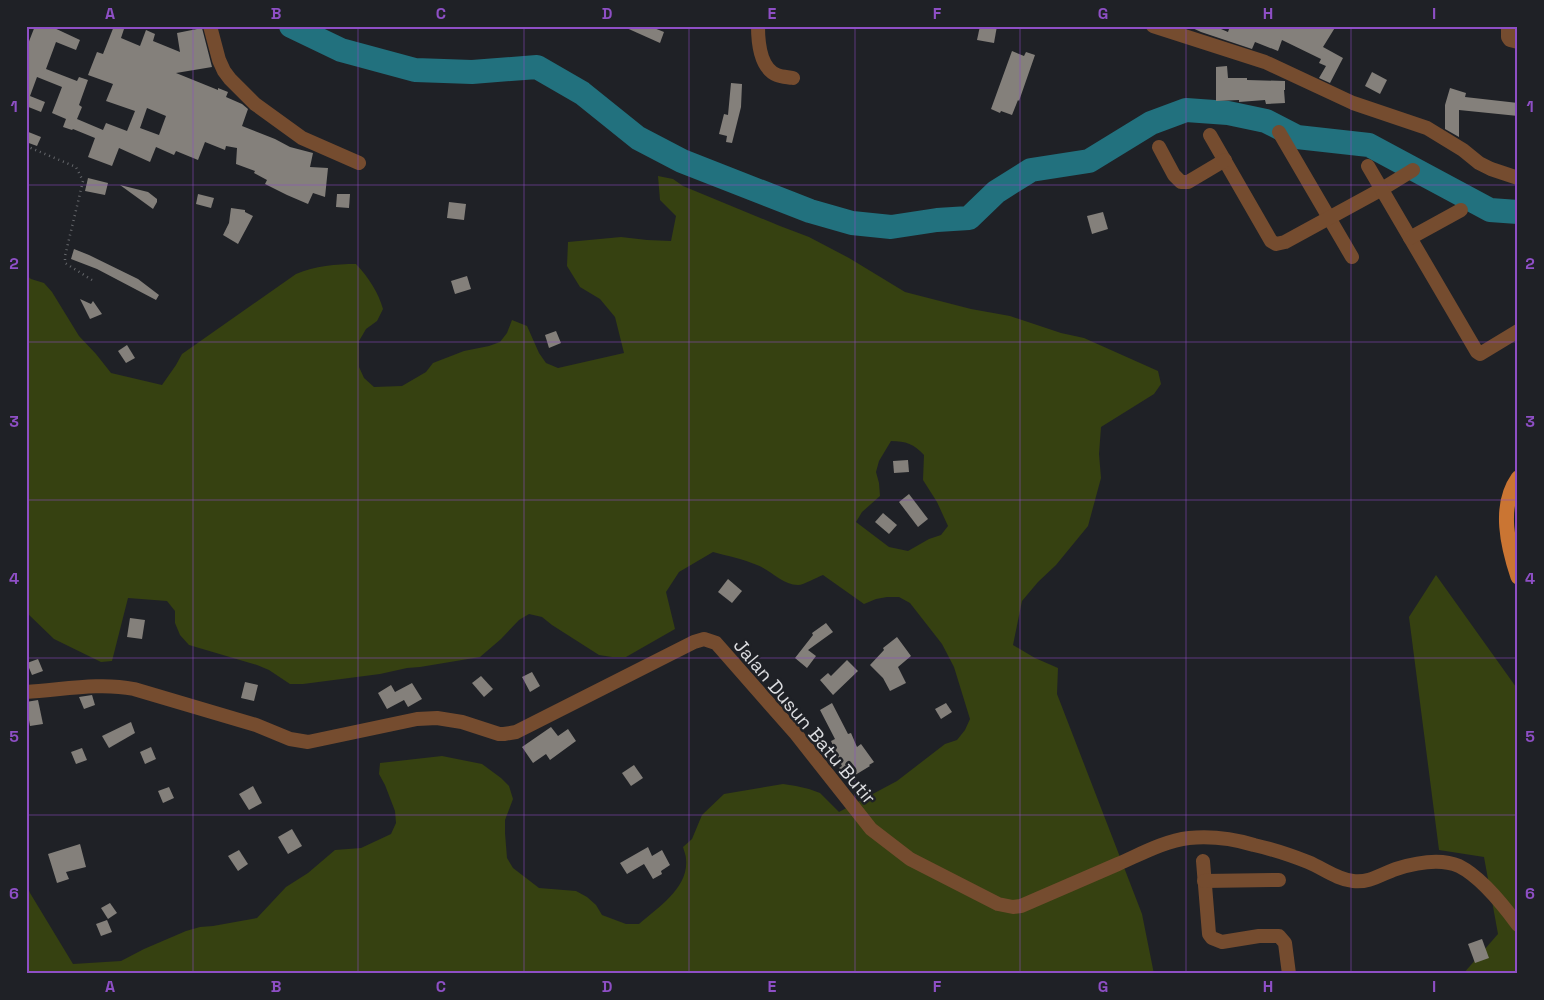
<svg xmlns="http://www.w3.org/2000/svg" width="1544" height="1000" font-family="'Space Grotesk',sans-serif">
<rect width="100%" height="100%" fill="#1f2126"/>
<g fill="#364111" fill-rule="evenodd">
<path d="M658,176L673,179L683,186L780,226L809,237L849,258L905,292L971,309L1010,316L1061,333L1084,338L1158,371L1161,384L1154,394L1101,427L1099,454L1101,478L1088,526L1056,565L1038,582L1022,601L1013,645L1035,658L1058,668L1057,694L1142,914L1154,974H26V883L30,893L73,964L121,961L144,949L186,931L200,927L213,926L257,918L286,887L308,873L335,850L361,848L391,834L396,823L395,811L385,785L379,774L380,763L442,756L482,764L501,778L509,786L513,799L505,820V833L507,858L513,868L539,888L576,891L587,897L596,905L602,915L626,924H639C658,907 689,888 686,859C686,855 684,851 683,847L692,839L702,815L724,794L783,784L796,786L809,789L820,793L839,812L897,781L945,744L957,740L965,730L970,719L954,667L942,644L910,603L899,597H887L876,599L864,604L823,575C817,577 804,585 798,585C782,585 772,571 757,565C743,559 728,556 713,552L679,572L666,592L675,629L626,657H612L599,655L552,625L542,617L529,614L519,620L501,639L480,657L420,667L407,668L380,674L303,684H290L269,670L257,665L189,645L180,635L175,623V611L167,601L128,598L112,661L101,662L54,639L26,612V275L31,279L44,283L52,292L79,336L96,354L111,373L162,385L176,365L182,354L296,274C315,266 336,264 356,264C369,278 378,292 383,309L377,321L366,329L359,341V367L364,378L374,387L402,386L426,372L433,363L464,351L489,346L500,342L507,333L512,320L527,326L539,353L546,363L558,368L624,353L615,317L600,299L580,287L567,266L568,242L621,237L647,240L671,241L676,216L660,200ZM891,441C906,441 914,444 924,455L923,480L937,502L948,526L941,535L929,539L908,551L889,547L856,522L862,512L880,496L879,483L876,472L879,461Z"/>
<path d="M1436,575L1516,687L1518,696V974H1463L1498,934L1484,857L1439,850L1409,617Z"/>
</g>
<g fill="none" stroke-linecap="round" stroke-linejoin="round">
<path stroke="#22717e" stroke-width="24" d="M291,26L341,50L415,70L472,72L537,67L582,93L638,138L682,161L810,211L852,223L891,227L937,220L969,218L996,192L1031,170L1089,161L1151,123L1186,110L1228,113L1266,121L1297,137L1369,145L1490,210L1518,212"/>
</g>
<g fill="#84807b" fill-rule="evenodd">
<path d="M35,26H50L80,40L76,50L56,42L46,69L77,81L79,77L88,80L79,105L82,107L77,119L103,130L106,123L127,131L135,111L106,101L113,84L88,75L97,52L103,54L114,26H125L121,38L140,46L146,30L155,34L153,41L180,52L177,33L202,28L212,67L176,73L218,90V88L228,92L226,97L242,104L248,109L242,126L275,139L290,147L313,153L310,167L328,168L325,197L313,193L308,204L287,195L265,184L267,180L254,173L255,171L236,164L237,148L226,146L225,150L205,142L198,160L176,151L174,155L156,147L150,162L119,148L112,166L88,157L95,138L73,129L72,130L63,127L66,119L52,113L62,87L37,77L30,96L45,102L41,112L26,106V49ZM147,108L166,116L159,135L140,128Z"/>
<path d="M622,26H649L664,32L660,43Z"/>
<path d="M980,26H997L994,43L977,40Z"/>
<path d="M1188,26H1214L1228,32L1230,26H1336L1323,47L1343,58L1330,83L1319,78L1326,66L1319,63L1321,59L1282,40L1278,51L1255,42L1252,49L1201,32Z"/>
<path d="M1012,51L1024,56L1026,52L1035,55L1019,101L1018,100L1012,115L1001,111L1000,113L991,109Z"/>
<path d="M1227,66L1228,78H1247V80L1285,81V90H1284L1285,103L1266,104L1265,100L1239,102V100L1216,101V67Z"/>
<path d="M1372,72L1387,80L1380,94L1365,86Z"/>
<path d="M731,83L742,84L741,107L732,143L726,142L727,136L719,134L724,114L728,115Z"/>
<path d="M1450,88L1466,93L1465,97L1518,103V116L1459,110V137L1445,129V105Z"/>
<path d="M26,131L41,137L37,146L26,142Z"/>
<path d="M88,178L108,183L105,195L85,191Z"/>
<path d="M120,185L148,192L157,199V202L153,209Z"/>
<path d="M198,194L214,198L211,208L196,204Z"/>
<path d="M337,194H350L349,208L336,207Z"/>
<path d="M449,202L466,204L464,220L447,218Z"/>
<path d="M231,208L245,210V212L253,216L238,244L223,235L229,223Z"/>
<path d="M1103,212L1108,229L1092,234L1087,216Z"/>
<path d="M74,249L89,255L138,279L159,295L156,300L97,269L71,259Z"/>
<path d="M467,276L471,289L455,294L451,281Z"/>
<path d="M80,299L91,304L93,301L102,314L90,319Z"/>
<path d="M556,331L561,343L549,348L545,335Z"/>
<path d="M127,345L135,358L126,363L118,351Z"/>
<path d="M908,460L909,472L894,473L893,461Z"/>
<path d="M909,494L928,519L918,527L899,502Z"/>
<path d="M883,513L897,525L889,534L875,522Z"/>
<path d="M728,579L742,591L732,603L718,592Z"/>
<path d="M130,618L145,620L142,639L127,637Z"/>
<path d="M826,623L833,632L808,650L816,656L807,668L795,658L813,635L812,633Z"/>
<path d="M897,637L911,656L898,667L906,683L890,691L883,678L870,665L884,650L883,648Z"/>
<path d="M38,659L43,671L32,675L27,663Z"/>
<path d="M847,660L858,671L833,695L820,680L828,673L831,676Z"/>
<path d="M532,672L540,686L530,692L522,677Z"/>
<path d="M481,676L493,689L484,697L472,683Z"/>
<path d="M245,682L258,685L254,701L241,698Z"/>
<path d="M412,683L422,699L408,707L404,700L387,709L378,693L391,685L395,692Z"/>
<path d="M92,695L95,705L84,709L79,697Z"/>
<path d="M38,700L43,724L30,726L26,702Z"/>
<path d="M832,703L848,734L851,733L857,747L861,744L874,762L869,765L870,766L847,780L839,768L842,766L831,741L835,739L820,710Z"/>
<path d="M946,703L952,712L941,719L935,709Z"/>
<path d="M131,722L135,733L109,748L102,736Z"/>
<path d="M551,727L558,736L568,729L576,741L550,760L546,754L533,763L522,747Z"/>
<path d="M151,747L156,759L145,764L140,752Z"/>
<path d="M82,748L87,760L76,764L71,752Z"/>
<path d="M634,765L643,778L631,786L622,773Z"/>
<path d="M253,786L262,803L249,810L239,794Z"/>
<path d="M169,787L174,798L163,803L158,791Z"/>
<path d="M292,829L302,846L288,854L278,837Z"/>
<path d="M80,844L86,867L66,872L69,879L57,883L48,854Z"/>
<path d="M648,847L652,856L662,850L670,865L661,871L662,874L653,879L644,864L627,874L620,863Z"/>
<path d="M239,850L248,864L238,871L228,856Z"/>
<path d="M110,903L117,913L108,919L101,908Z"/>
<path d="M107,920L112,932L101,936L96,924Z"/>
<path d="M1482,939L1489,958L1475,963L1468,944Z"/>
</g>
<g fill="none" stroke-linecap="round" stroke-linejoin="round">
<path stroke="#65676b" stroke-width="2.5" stroke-dasharray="1 4" stroke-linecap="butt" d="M26,146L76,167L83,181L65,256V263L92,280"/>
<g stroke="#754c2f" stroke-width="14">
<path d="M210,26L219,60L224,71L230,79L255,104L302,138L359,163"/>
<path d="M758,26C758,42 760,68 777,75C782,77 788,77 793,78"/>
<path d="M1153,26L1265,62L1353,103L1427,128L1463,150L1479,163L1491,169L1518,178"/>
<path d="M1508,26V37L1510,40L1518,42"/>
<path d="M1279,132L1352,257"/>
<path d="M1210,135L1271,241L1276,244L1285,242L1382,189L1413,170"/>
<path d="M1159,147L1174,175L1181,182H1188L1225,160"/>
<path d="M1368,166L1477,352L1480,354L1518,331"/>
<path d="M1410,238L1461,210"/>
<path d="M26,692C62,690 99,682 134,689L256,725L290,739L308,742L417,719L437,718L462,722L499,734H504L516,732L694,642L704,639L716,643L796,734L871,829L910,859L998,904L1013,907L1021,906C1053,892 1086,878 1118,864C1141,854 1164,841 1189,838C1210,836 1234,839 1254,845C1272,849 1290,855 1308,862C1323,868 1336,879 1353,881C1370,883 1381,874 1396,869C1415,863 1440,858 1459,866C1481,877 1504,906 1518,925"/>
<path d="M1203,861L1209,934L1212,938L1222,942L1259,936H1279L1285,943L1289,974"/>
<path d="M1204,881L1279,880"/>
</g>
<path stroke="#ca7533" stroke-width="15" d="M1518,478C1498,506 1508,547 1518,577"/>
</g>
<path fill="none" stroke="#8e4fc5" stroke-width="1" stroke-opacity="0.55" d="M193,26V974M358,26V974M524,26V974M689,26V974M855,26V974M1020,26V974M1186,26V974M1351,26V974M26,185H1518M26,342H1518M26,500H1518M26,658H1518M26,815H1518"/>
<g text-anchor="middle" stroke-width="5" stroke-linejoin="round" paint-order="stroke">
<g font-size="19" fill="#dbdcdf" stroke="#1f2126">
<text transform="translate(805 721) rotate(50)" y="7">Jalan Dusun Batu Butir</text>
</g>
</g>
<rect width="1544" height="1000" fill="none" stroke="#1f2126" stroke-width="55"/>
<rect x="28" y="28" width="1488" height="944" fill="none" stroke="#8e4fc5" stroke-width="2"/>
<g font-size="16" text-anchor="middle" font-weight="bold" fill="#8e4fc5">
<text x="110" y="19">A</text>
<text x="276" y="19">B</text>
<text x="441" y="19">C</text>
<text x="607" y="19">D</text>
<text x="772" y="19">E</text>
<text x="937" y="19">F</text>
<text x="1103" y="19">G</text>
<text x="1268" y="19">H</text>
<text x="1434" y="19">I</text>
<text x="14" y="112">1</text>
<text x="1530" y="112">1</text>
<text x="14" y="269">2</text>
<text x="1530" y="269">2</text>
<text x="14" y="427">3</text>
<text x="1530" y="427">3</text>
<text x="14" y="584">4</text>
<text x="1530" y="584">4</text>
<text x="14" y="742">5</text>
<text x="1530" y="742">5</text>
<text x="14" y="899">6</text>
<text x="1530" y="899">6</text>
<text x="110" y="992">A</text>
<text x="276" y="992">B</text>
<text x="441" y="992">C</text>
<text x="607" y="992">D</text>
<text x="772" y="992">E</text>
<text x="937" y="992">F</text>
<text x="1103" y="992">G</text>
<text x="1268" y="992">H</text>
<text x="1434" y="992">I</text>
</g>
</svg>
